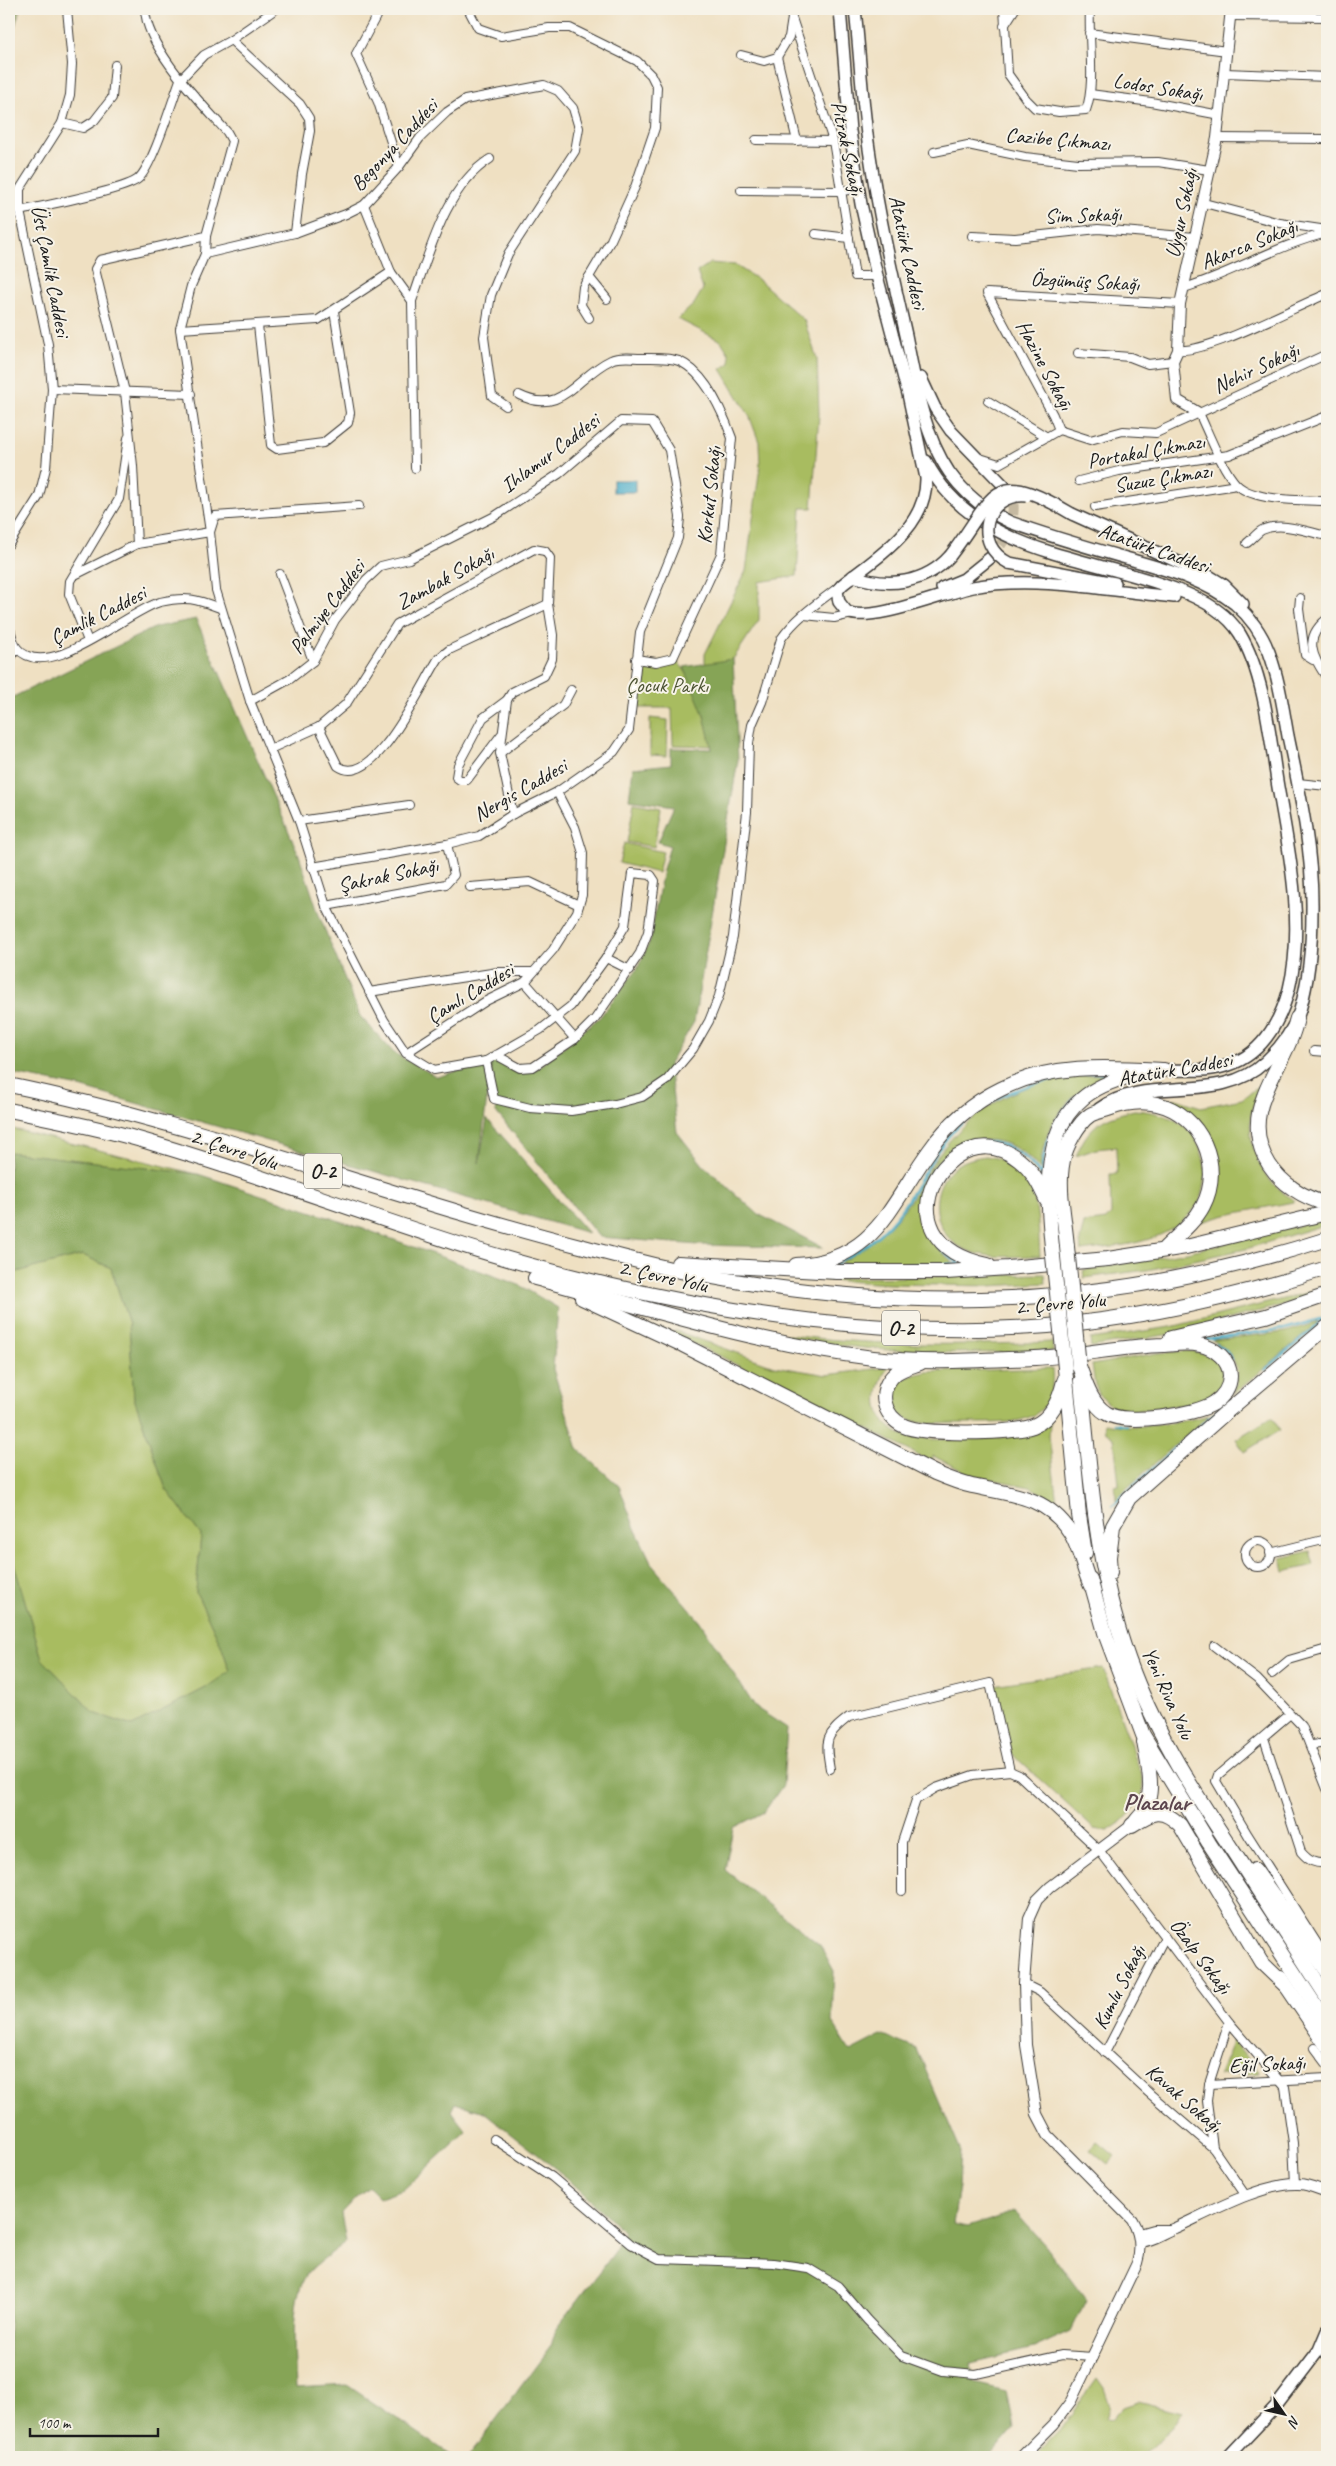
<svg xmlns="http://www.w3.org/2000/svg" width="1336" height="2466" font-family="Caveat,sans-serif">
<rect width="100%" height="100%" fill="#f7f3e8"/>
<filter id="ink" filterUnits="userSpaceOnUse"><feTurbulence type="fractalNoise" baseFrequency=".02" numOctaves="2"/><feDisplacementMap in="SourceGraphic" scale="10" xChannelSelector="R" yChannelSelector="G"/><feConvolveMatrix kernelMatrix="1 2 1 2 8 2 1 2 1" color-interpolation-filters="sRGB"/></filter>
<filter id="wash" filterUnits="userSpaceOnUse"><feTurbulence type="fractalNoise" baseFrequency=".0096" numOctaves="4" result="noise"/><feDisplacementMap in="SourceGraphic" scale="20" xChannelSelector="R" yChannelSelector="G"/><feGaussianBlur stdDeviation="1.12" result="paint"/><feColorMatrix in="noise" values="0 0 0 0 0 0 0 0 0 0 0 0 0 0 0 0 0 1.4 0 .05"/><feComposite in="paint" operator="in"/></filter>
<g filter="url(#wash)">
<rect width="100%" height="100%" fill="#efe0c2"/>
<g fill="#a8bc60" stroke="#626c3e">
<path d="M710,263L735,265L760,281L804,320L817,359L819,414L812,508H801L797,576L759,582V620L733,659L705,665V654L746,571L760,466L759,442L749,415L721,369L730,363L729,354L721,341L678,319L694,304L703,289L697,272Z"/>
<path d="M675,660C696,676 705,721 712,746L673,745L672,708H639V681L647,664Z"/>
<path d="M650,718L668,720L667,756L650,755Z"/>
<path d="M634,803L661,808L654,847L627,842Z"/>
<path d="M624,843L663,852L658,873L619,863Z"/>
<path d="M1107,1074C1066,1097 1044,1121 1040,1170C980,1089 863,1191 954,1263L842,1264L841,1262C872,1245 896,1224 915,1193C923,1180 930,1166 939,1154C967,1115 1014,1085 1062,1078C1077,1076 1092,1075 1107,1074Z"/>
<path d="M1264,1081C1260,1091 1253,1103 1251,1114C1247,1148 1262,1182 1293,1199V1202L1226,1215L1201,1222C1206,1216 1210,1209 1214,1202C1229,1173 1217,1134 1191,1115C1183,1109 1172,1105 1163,1100L1176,1099L1201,1107L1242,1099Z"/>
<path d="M1134,1110C1151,1111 1170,1115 1184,1126C1205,1143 1212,1180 1198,1204C1192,1213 1180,1224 1170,1230C1144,1245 1110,1247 1081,1251L1080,1240L1084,1223L1106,1220L1111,1214L1110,1174H1117L1116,1147L1096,1149L1076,1156C1089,1124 1102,1118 1134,1110Z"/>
<path d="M9,1128L197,1174L9,1152Z"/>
<path d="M986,1156C1041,1165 1037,1212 1040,1256C1014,1256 986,1260 962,1248C930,1232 928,1184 957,1165C966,1160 976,1157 986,1156Z"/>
<path d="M1327,1219V1224L1246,1249L1147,1270L1084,1278L1083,1270L1187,1252Z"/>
<path d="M83,1255L111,1268L129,1324L134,1398L166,1489L201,1535L196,1592L221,1645L230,1671L204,1689L132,1726L94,1713L42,1659L9,1547V1274Z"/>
<path d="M1045,1274L1046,1283L988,1286L890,1284L813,1279Z"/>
<path d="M1327,1288L1299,1301L1171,1334L1091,1347L1090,1339L1171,1327Z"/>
<path d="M1318,1322V1323L1234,1394C1241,1370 1236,1352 1212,1340L1286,1332Z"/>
<path d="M676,1331L774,1366L827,1375L888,1367C874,1388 871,1419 898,1433C921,1444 1009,1440 1034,1433C1040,1431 1045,1427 1050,1423L1049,1436L1057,1502L1030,1487L971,1475L933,1456L931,1462L866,1428L863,1431L720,1356L675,1335L673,1332Z"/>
<path d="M759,1331C857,1346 954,1346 1052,1342L1053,1351C952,1355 859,1354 759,1331Z"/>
<path d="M1189,1351C1205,1353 1217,1357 1223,1373L1220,1387L1208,1397L1194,1403L1127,1412L1115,1409L1100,1396L1095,1385L1092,1365L1157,1353Z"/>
<path d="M1052,1368C1058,1430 1006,1422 963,1423C943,1423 922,1426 903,1417C898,1414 894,1408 892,1402C886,1381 912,1375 927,1372Z"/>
<path d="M1209,1415L1127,1488L1116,1500L1115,1486L1119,1485L1114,1438L1105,1432L1104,1423C1139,1430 1174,1424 1209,1415Z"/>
<path d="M1272,1417L1280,1430L1244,1452L1236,1439Z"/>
<path d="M1310,1551L1314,1565L1284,1572L1281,1558Z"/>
<path d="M1103,1668L1143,1778L1142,1800L1123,1821L1108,1831L1094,1829L1011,1753L994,1685Z"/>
<path d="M1233,2040L1260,2073L1219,2075Z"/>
<path d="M1097,2141L1115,2156L1108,2164L1090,2149Z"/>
<path d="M1097,2378L1104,2388L1110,2406L1105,2418L1111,2419L1123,2406L1138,2401L1182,2412L1172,2428L1140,2457H1034L1060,2430Z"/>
</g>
<g fill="#86a456" stroke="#516039">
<path d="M9,9H20L9,47Z"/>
<path d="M196,619L299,855L319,915L360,1016L394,1053L437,1077L490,1062L496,1056L519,1070L536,1069L600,1017L637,969L650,941L663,869L670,846L658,842L674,806L629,799L633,768L671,764V748L712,749L704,715L684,667L733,659L738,760L694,1022L669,1064L677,1132L703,1165L758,1214L824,1248L698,1245L599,1237L496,1112L491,1065L479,1163L487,1119L588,1233L80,1087L9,1073V699L156,627Z"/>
<path d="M9,1152L198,1174L367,1230L519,1285L558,1308L553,1369L578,1449L619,1486L634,1526L653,1566L699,1620L755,1707L787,1728L783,1785L764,1812L733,1828L725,1870L820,1945L834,1971L832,2022L850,2051L881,2035L917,2049L961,2152L959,2187L953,2224L968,2227L1015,2212L1044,2244L1086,2300L1071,2331L1034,2348L971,2363L974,2383L1007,2391L1014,2428L989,2457H468L551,2346L556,2329L614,2253L624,2232L566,2177L484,2112L455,2103L451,2111L466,2131L403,2190L380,2198L369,2187L356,2197L341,2213L346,2242C334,2252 317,2262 307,2274C289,2299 295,2358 296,2388L347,2385L454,2457H9V1547L42,1659L94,1713L132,1726L204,1689L230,1671L221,1645L196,1592L201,1535L166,1489L134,1398L129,1324L111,1268L83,1255L9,1274Z"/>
</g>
<rect fill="#4baeca" stroke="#346573" x="613" y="480" width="22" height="12"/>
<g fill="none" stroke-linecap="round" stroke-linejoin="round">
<g stroke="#4baeca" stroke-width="2.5">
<path d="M1095,1072L1117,1073C1067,1095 1047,1122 1041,1176C976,1084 863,1204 961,1264L827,1266C858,1254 885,1234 904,1206C922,1179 935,1148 959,1125C997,1089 1045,1079 1095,1072Z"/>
<path d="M1204,1339L1285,1329L1320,1319L1322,1322L1265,1370"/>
<path d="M1216,1344L1225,1350L1232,1359"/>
<path d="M1217,1409L1223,1406L1228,1400"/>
<path d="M1114,1423L1126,1425"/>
<path d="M1113,1505L1217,1411"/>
</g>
</g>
</g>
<g filter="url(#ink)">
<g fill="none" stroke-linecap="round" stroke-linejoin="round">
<path stroke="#c5b9a1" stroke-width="11" stroke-dasharray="11 5.5" stroke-linecap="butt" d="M990,558C1007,540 1018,518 1011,493"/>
<defs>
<g id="street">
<path d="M145,9C146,48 201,103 227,132L232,141L206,236L205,254L191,286L180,329L210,532L216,590L250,701L299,821L326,906L384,1020L406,1053L434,1070L486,1061L540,1030L571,1006L606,958L625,926L632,873L651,875L655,881L648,932L640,953L595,1019L575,1039L533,1067L520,1068L496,1055"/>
<path d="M380,9L356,54L378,102L399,167"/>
<path d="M468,9L478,28L501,36L549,28H570L637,61L651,75L657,87L655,128L635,187L611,240L583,287L581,305L589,318"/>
<path d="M789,9L833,141L855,276H877"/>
<path d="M1004,9L1008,74L1026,99L1035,108L1059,112L1086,110C1096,84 1088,39 1090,9"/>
<path d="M1231,16L1327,17"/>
<path d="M1004,26L1015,9"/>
<path d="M1089,33L1227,51"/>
<path d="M231,40L300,104L309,118L310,131L302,174L295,233"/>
<path d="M741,55L764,61L777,57L789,37L792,18"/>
<path d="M777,57L797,141"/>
<path d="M1225,73L1327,77"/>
<path d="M1090,94L1151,102L1220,115"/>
<path d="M62,123L83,128L94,121L112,98L115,65"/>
<path d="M1217,138L1327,139"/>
<path d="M756,140L833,141"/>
<path d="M934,152L968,145L1025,157L1078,163L1158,162L1209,170"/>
<path d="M741,190L841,191L858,189"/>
<path d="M1204,203L1280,223L1327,230"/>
<path d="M364,205L391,272L412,301L415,468"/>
<path d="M20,211C42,206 125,190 138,179C153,166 172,101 180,80L204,55L231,40L276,9"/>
<path d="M816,234L849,238"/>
<path d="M972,236L1015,238L1098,229L1195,237"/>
<path d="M205,254L295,233L346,214L364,205L399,167L420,138L447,112L465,100L544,85L558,91L573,108L579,128L575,151L508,254L491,295L484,337L492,396L506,406"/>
<path d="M589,277L607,299"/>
<path d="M1184,288C1233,273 1277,245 1327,233"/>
<path d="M412,301C429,254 445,187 490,159"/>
<path d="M1180,304L987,293L1053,415L1059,430L1090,440L1123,431L1156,433L1327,354"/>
<path d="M258,325L271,445L277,449L323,443L348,423L350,413L334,311"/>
<path d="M180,329L318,320L391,272"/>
<path d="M1178,350C1209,353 1294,307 1327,294"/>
<path d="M1078,353L1130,357L1148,364L1173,361"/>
<path d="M52,389L191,394"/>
<path d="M519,395C563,417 576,376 611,360C618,356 632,358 641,358C652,358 669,357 679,361C705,372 723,413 732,438L721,554L673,658L656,662L636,659"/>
<path d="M988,401L1047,437"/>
<path d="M1199,413C1208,432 1223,471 1237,485C1256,502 1303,500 1327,501"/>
<path d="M980,458L999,464L1059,430"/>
<path d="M1079,481L1119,471L1229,455L1327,416"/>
<path d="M1095,507L1237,485"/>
<path d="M1247,543C1252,539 1257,533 1262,530C1282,521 1307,532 1327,536"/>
<path d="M9,544L39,496L46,468L52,389L48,344L20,211V189L62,123L70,95L72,64L67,9"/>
<path d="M137,544L133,466L125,392L95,269L100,260L206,236"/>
<path d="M280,574L313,661"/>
<path d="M75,575L137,544L210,532L215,516L359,506"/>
<path d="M1300,598L1299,609L1305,655L1313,660"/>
<path d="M804,615L834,618L852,614"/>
<path d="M1327,619C1303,638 1312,657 1327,678"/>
<path d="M9,626C11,632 13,643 17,648C47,685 127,611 160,602C186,596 196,599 220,608"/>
<path d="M88,641L69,594L70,581L119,499L128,438"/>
<path d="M9,662L16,648"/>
<path d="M250,701L290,679L313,661L335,620L366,580L381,566L409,559L495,516L559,474L621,421L652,422L669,450L680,517L678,538L640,632L629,730L614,752L557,792L513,814L479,836L447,844L312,867"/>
<path d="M319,727L338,766C375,792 424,679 439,658L449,650L548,604"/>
<path d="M501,735L467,780H460L456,777L458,765L483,718L507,700"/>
<path d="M270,749L319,727L346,704L397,624L534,549L545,551L550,558L548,604L553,635L552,659L544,676L512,692L507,700L500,753L513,814"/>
<path d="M500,753L563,705L571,690"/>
<path d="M1298,783L1327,786"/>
<path d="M299,821L409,805"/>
<path d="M470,887L530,882L579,905"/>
<path d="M326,906L446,884L454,875L447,844"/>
<path d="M606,958L630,970"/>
<path d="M525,982L575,1039"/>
<path d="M369,992L498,972H533"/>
<path d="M1314,1051L1327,1052"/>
<path d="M406,1053L486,1001L525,982L553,950L577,912L582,895L583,853L575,827L557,792"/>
<path d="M486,1061L494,1099L530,1108L571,1111L615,1104L642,1097L667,1080L693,1049L709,1021L719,996L733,937L747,812L749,743L752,725L762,702L781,639C796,617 819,602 840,586"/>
<circle cx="1258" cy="1554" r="13"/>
<path d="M1270,1553L1327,1539"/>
<path d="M1214,1646L1257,1679L1302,1726L1327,1789"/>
<path d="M1272,1674L1289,1660L1327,1649"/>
<path d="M1289,1715L1218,1775L1216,1781L1248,1835L1327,1959"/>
<path d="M1264,1738L1301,1852C1309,1861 1314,1864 1327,1863"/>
<path d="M1312,1745L1327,1743"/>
<path d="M830,1769C825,1740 825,1735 849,1717L990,1683L1010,1771"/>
<path d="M902,1891V1842L916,1800L936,1788L973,1775L1010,1771L1019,1775L1099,1850L1229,2022L1285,2087L1293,2143L1295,2184"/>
<path d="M1024,1984L1040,1992L1149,2093L1213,2148L1246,2196"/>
<path d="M1315,2048L1327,2064"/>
<path d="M1105,2053L1165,1937"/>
<path d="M1209,2084L1327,2078"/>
<path d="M494,2139L552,2177L631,2244L659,2259L774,2263L808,2268L838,2286L867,2320L902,2356L943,2371L976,2374L1062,2355L1093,2357"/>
<path d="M1213,2148L1207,2101L1209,2084L1229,2022"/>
</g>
<g id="secondary">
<path d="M1199,413L1177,400L1173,361L1178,350L1180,304L1217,138L1231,9"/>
<path d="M1139,2234L1153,2230H1168"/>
<path d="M1140,2242C1154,2240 1162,2233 1175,2228C1208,2213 1262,2183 1298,2184C1308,2184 1318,2189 1327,2192"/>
<path d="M1021,2457L1054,2424L1071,2401L1137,2263C1142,2247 1140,2234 1132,2220L1048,2135L1037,2114L1026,2045L1024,1984L1029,1918L1037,1900L1050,1887L1132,1825"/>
</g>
<g id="primary">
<path d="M840,9L850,131L861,204L877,276L908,394L926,478C927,528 877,557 842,585L837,591L839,602L847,612C872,623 944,593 973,587C1034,575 1112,591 1174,597"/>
<path d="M855,9C860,55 862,103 869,149C878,212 892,273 906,335C915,380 923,434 949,472C965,494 986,511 1010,522C1051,537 1094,549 1136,561C1171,571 1206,581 1235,604C1249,616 1262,634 1269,652C1279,679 1283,708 1288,736C1300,793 1313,852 1312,911C1312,943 1309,979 1300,1010C1294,1029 1280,1048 1265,1062C1219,1106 1148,1073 1099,1109"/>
<path d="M921,378L935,408L951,431L1011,493"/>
<path d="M926,461C974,554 1087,555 1175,589C1200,598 1226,611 1240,634C1265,676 1270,739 1278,787C1289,849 1305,926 1289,989C1280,1023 1260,1058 1222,1067C1204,1072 1183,1070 1164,1070"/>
<path d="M1072,514L1209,576L1224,585L1243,604"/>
<path d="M1009,563L1115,583"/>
<path d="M853,576C888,588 925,584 950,556"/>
<path d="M942,588L964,579L990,558"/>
<path d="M1228,2457L1277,2405L1319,2350L1327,2331"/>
<path d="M1326,2457L1327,2456"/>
</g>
<g id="highway">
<path d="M1297,1018C1291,1047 1274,1069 1264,1096C1243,1148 1278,1191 1327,1204"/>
<path d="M9,1085C204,1125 391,1198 584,1247C619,1256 654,1266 690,1273C910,1316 1113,1308 1327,1239"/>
<path d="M9,1110C57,1120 107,1129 155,1144C298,1186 437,1244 583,1279C735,1316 891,1338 1048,1326C1143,1318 1237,1297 1327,1268"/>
<path d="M1052,1247C1044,1167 1042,1091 1141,1074"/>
<path d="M1067,1247C1065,1219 1057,1188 1063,1160C1066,1146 1078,1123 1090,1115C1095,1112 1103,1111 1108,1109C1124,1103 1140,1100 1157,1104C1201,1114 1224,1166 1203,1206C1194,1223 1178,1235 1165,1248"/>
<path d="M678,1263L837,1272H946L1008,1268L1108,1259L1186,1247L1327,1213"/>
<path d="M796,1265C876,1261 891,1203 930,1150C948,1124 972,1103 1001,1089C1052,1063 1108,1067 1164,1070"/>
<path d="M988,1265C870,1241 951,1106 1019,1160C1033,1171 1040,1186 1047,1201"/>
<path d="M535,1278C646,1308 758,1344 873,1358C926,1364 981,1360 1035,1358C1078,1356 1120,1346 1164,1345C1176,1344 1188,1342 1200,1345C1215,1348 1230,1360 1230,1376C1230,1387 1223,1397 1214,1403C1195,1415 1126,1426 1106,1413C1091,1404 1085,1382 1079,1366"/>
<path d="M582,1298L683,1345L935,1473C947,1478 959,1483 972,1486C1010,1494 1047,1496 1070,1532C1080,1548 1083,1569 1091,1586"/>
<path d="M1171,1338L1266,1316L1327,1295"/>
<path d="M920,1363C912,1366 903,1368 896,1373C876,1390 883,1416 904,1426C924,1435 1012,1434 1033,1426C1051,1419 1060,1398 1064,1381"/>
<path d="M1065,1368L1079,1515L1085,1553"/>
<path d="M1081,1381C1091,1483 1096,1577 1134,1674C1158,1736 1196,1795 1233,1851C1264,1900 1296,1948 1327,1997"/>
<path d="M1110,1573L1109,1557L1113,1526L1129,1498L1224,1414L1327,1327"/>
<path d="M1090,1579L1106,1636L1143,1735L1209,1843L1327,2023"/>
<path d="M1136,1821C1158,1799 1149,1770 1144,1742"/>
<path d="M1132,1825C1152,1812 1161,1807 1180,1825L1261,1962L1286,1986"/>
<path d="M1255,1870L1327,1971"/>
<path d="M1281,1978L1327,2046"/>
</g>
</defs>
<use href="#street" stroke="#3c3935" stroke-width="10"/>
<use href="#secondary" stroke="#3c3935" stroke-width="12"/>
<use href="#primary" stroke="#3c3935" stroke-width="14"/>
<use href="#highway" stroke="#3c3935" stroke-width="16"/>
<use href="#street" stroke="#fff" stroke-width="8"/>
<use href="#secondary" stroke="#fff" stroke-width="10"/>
<use href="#primary" stroke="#fff" stroke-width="11"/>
<use href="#highway" stroke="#fff" stroke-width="14"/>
<defs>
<g id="primary-bridge">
<path d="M950,556C997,495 989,465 1072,514"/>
<path d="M1009,563C972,545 984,493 1026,496"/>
</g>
<g id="highway-bridge">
<path d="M1052,1247L1065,1368"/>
<path d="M1067,1247L1079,1366"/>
</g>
</defs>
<use href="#primary-bridge" stroke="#3c3935" stroke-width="14" stroke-linecap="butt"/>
<use href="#highway-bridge" stroke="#3c3935" stroke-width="16" stroke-linecap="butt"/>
<use href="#primary-bridge" stroke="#fff" stroke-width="11"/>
<use href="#highway-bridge" stroke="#fff" stroke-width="14"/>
</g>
</g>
<g text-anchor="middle" stroke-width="4" stroke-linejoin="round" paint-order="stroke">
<g fill="#f7f3e8" stroke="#5e5c59" stroke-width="1">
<rect x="304" y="1153.5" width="38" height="35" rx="4"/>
<rect x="882" y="1310.5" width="38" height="35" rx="4"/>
</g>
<g font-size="20" font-weight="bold" fill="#1c1c1c">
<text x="323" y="1178">O-2</text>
<text x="901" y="1335">O-2</text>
</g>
<g font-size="21" fill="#1c1c1c" stroke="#f7f3e8">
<text transform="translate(1158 87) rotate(9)" y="7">Lodos Sokağı</text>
<text transform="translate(1058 139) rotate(5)" y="7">Cazibe Çıkmazı</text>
<text transform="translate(394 145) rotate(-47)" y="7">Begonya Caddesi</text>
<text transform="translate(848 148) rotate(78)" y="7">Pıtrak Sokağı</text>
<text transform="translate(1181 213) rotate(-78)" y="7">Uygur Sokağı</text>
<text transform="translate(1083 215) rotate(-2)" y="7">Sim Sokağı</text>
<text transform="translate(1249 244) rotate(-22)" y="7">Akarca Sokağı</text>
<text transform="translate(908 252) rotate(78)" y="7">Atatürk Caddesi</text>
<text transform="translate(51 271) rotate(79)" y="7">Üst Çamlik Caddesi</text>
<text transform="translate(1085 281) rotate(3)" y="7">Özgümüş Sokağı</text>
<text transform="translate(1045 365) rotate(62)" y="7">Hazine Sokaḡı</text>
<text transform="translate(1256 368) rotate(-25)" y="7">Nehir Sokağı</text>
<text transform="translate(1146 451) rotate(-10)" y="7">Portakal Çıkmazı</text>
<text transform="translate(550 453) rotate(-37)" y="7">Ihlamur Caddesi</text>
<text transform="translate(1163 478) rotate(-9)" y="7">Suzuz Çıkmazı</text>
<text transform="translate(709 495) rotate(-84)" y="7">Korkut Sokağı</text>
<text transform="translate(1154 548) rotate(19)" y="7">Atatürk Caddesi</text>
<text transform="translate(445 578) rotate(-29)" y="7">Zambak Sokağı</text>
<text transform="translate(327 607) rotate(-53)" y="7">Palmiye Caddesi</text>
<text transform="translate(98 615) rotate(-27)" y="7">Çamlik Caddesi</text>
<text transform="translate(520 790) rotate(-30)" y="7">Nergis Caddesi</text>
<text transform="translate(388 875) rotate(-12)" y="7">Şakrak Sokağı</text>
<text transform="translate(470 993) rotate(-31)" y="7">Çamlı Caddesi</text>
<text transform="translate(1175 1069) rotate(-10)" y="7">Atatürk Caddesi</text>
<text transform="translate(234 1149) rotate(18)" y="7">2. Çevre Yolu</text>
<text transform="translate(663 1276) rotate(12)" y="7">2. Çevre Yolu</text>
<text transform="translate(1060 1303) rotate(-5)" y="7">2. Çevre Yolu</text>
<text transform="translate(1168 1693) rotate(66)" y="7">Yeni Riva Yolu</text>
<text transform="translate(1201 1956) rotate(53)" y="7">Özalp Sokağı</text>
<text transform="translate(1119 1987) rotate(-63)" y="7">Kumlu Sokağı</text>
<text transform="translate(1267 2064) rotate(-3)" y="7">Eğil Sokağı</text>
<text transform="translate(1184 2098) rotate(41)" y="7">Kavak Sokağı</text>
</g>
<g font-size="21" fill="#4d5434" stroke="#f7f3e8">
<text x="667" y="692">Çocuk Parkı</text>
</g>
<g font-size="24" font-weight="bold" fill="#5d464e" stroke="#f7f3e8">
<text x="1157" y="1810">Plazalar</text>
</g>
</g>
<rect width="1336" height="2466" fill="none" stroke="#f7f3e8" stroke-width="30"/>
<g transform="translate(1284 2414) rotate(124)" stroke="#f7f3e8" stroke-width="4" paint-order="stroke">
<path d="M0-4L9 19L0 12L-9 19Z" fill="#1c1c1c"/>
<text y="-8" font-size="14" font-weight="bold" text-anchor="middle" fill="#1c1c1c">N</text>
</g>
<path d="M30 2428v8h128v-8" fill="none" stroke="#1c1c1c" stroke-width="2.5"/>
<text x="38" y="2428" font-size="15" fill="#1c1c1c" stroke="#f7f3e8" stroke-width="4" paint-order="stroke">100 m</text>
</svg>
